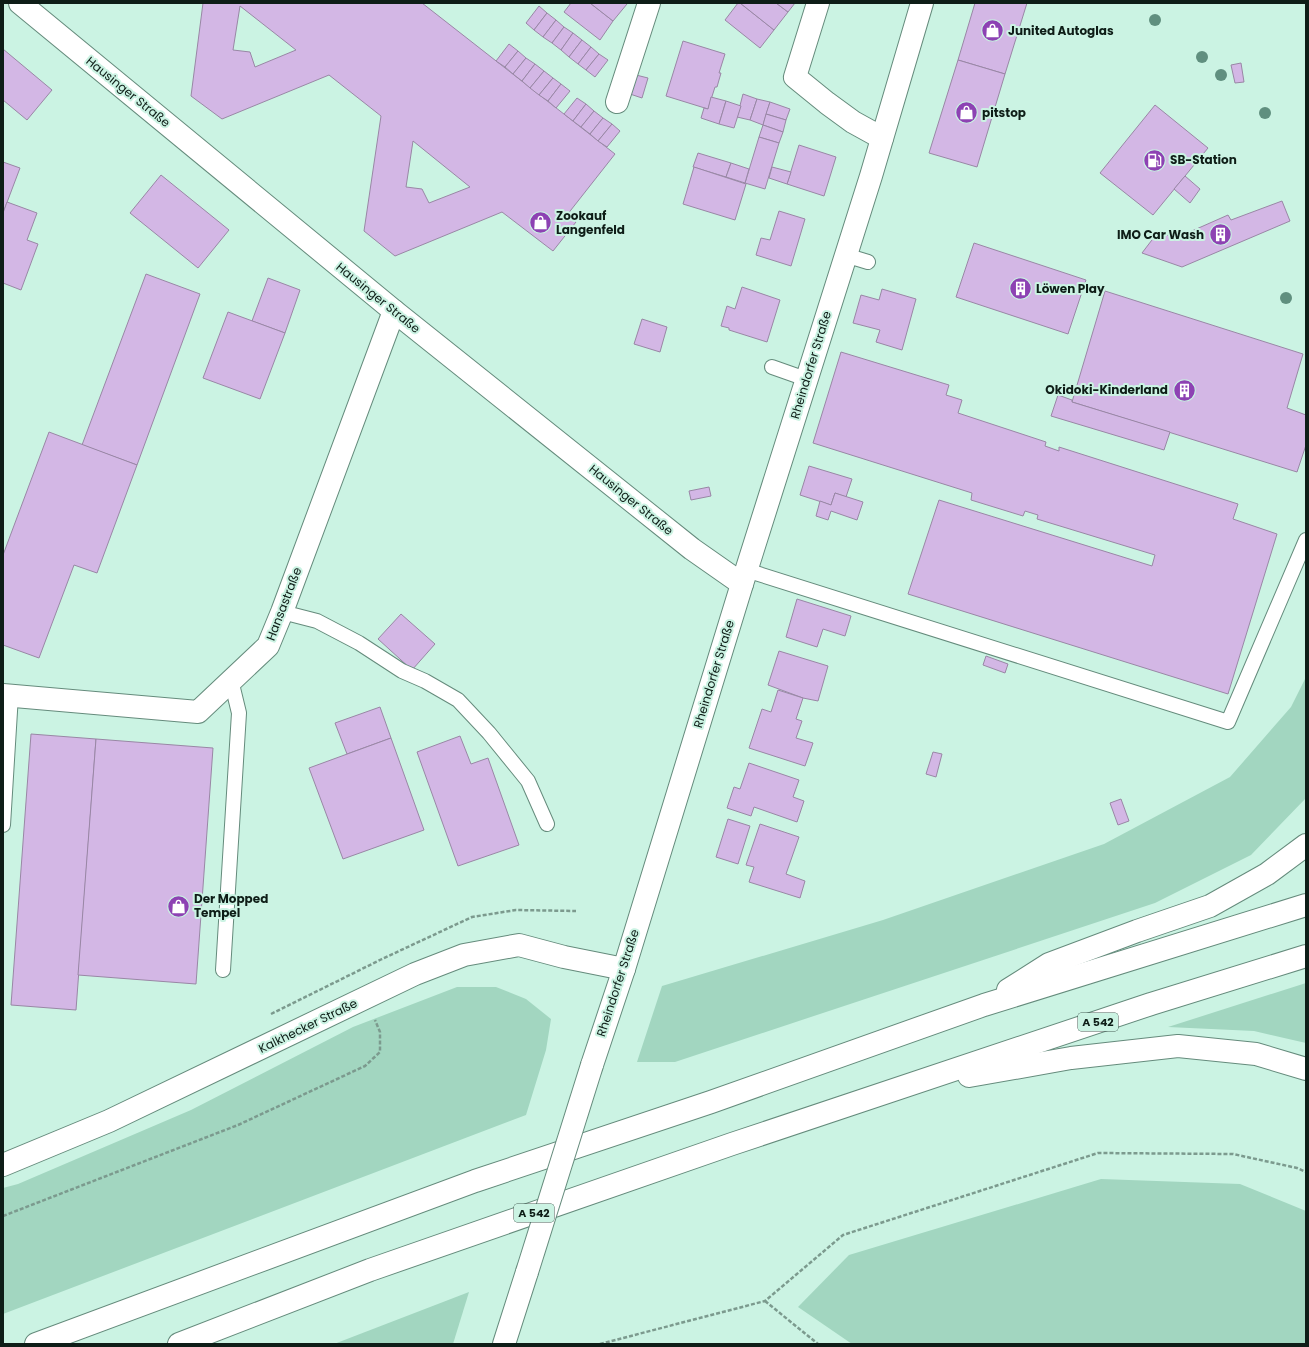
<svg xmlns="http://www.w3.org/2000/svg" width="1309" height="1347" font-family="Poppins,sans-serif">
<rect width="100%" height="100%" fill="#cbf3e3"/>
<g fill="#a2d6c0">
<path d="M1306,677V798L1251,855L1155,903L675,1062H637L662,986L883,920L1104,844L1230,777L1291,707Z"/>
<path d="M1306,983V1043L1254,1031L1168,1027Z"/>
<path d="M457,987H496L526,999L551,1019L546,1050L526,1115L3,1314V1188L18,1184L191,1110L353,1027Z"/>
<path d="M1101,1179L1240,1184L1306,1211V1344H852L798,1307L849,1255Z"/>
<path d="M469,1292L453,1344H334Z"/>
</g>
<g fill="#d3b7e5" stroke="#9987a5" fill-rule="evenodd">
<path d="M203,3H422L615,154L567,215L576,222L553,251L502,212L395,256L364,231L381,116L329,75L222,119L191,96ZM240,6L296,50L255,67L250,52L233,50ZM413,141L470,187L429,203L422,189L406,187Z"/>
<path d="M571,3H590L613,21L600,40L564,12Z"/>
<path d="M590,3H625L627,4L613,21Z"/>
<path d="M738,3H740L774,30L760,48L725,20Z"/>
<path d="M740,3H776L788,12L774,30Z"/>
<path d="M776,3H795L788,12Z"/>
<path d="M975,3H1027L1005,74L958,60Z"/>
<path d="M539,6L547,13L534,30L526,23Z"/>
<path d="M547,13L556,20L543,37L534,30Z"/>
<path d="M556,20L564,27L552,43L543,37Z"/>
<path d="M564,27L573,33L561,50L552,43Z"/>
<path d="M573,33L582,40L569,57L561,50Z"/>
<path d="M582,40L591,47L578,64L569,57Z"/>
<path d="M683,41L725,54L719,73H721L717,87H715L708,109L666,96Z"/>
<path d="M509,44L518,51L505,67L496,61Z"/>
<path d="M591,47L599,54L586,70L578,64Z"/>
<path d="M3,49L52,90L27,120L3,100Z"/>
<path d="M518,51L526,58L513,74L505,67Z"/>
<path d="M599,54L608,60L595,77L586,70Z"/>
<path d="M526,58L535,64L522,81L513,74Z"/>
<path d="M958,60L1005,74L977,167L929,153Z"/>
<path d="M1241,63L1244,82L1235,83L1231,65Z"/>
<path d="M535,64L544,71L530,88L522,81Z"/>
<path d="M544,71L553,78L539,95L530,88Z"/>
<path d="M636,75L648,78L642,98L630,94Z"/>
<path d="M553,78L561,84L548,101L539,95Z"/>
<path d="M561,84L570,91L556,108L548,101Z"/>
<path d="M743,94L757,99L750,120L737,117Z"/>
<path d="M711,97L726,101L719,124L701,118L704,108L708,109Z"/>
<path d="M577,98L586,104L573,121L564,114Z"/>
<path d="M757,99L770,102L763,125L750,120Z"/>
<path d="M726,101L741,106L734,128L719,124Z"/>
<path d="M770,102L790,109L786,120L766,114Z"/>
<path d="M586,104L594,111L581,127L573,121Z"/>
<path d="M1155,105L1208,148L1153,215L1100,173Z"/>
<path d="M594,111L603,118L590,134L581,127Z"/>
<path d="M766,114L786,120L783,132L763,125Z"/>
<path d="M603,118L612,124L598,141L590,134Z"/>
<path d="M612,124L620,131L607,147L598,141Z"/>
<path d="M763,125L783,132L779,143L759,137Z"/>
<path d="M759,137L779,143L765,189L745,183Z"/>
<path d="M799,145L836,157L824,196L787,184Z"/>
<path d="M698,153L731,163L726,177L693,167Z"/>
<path d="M3,162L20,168L3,213Z"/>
<path d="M731,163L749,169L745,183L726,177Z"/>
<path d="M694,167L746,184L735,220L683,204Z"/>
<path d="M772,167L791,172L787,184L769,178Z"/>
<path d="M161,175L229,230L198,268L130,213Z"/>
<path d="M1185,176L1200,189L1190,203L1174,189Z"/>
<path d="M1282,201L1290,221L1182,267L1142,253L1158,232L1176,238L1228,215L1231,220Z"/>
<path d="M7,202L37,213L27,240L38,244L21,290L3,283V213Z"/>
<path d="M779,211L805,219L791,266L756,255L761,238L770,240Z"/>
<path d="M974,243L1086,280L1068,334L956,297Z"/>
<path d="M146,274L200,294L137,465L82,445Z"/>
<path d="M268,278L300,290L285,333L252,321Z"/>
<path d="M742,287L780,300L767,342L729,330V328L721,326L727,306L735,309Z"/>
<path d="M882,289L916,299L902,350L876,342L880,330L853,323L861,295L879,300Z"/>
<path d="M1105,291L1303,354L1287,408L1306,415V445L1297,472L1072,402Z"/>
<path d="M228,312L285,333L260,399L203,378Z"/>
<path d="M642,319L667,327L660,352L634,344Z"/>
<path d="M841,352L949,385L946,395L962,400L958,413L1046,442L1045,446L1059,451V447L1238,504L1233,519L1277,534L1228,694L908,594L939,500L1152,566L1155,555L1037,519L1038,515L1025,511L1023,516L971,500L972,493L813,443Z"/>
<path d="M1058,395L1072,400V402L1170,432L1164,450L1051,416Z"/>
<path d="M49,432L137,465L97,573L74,565L39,658L3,645V555Z"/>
<path d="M809,466L852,479L846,497L835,493L831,505L800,495Z"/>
<path d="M709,487L711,496L691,500L689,491Z"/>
<path d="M835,493L863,502L857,520L831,511L828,520L816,516L820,501L831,505Z"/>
<path d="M797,599L851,616L845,636L823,629L817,647L786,637Z"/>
<path d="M401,614L435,644L412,670L378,639Z"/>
<path d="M779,651L828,666L818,701L803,698L768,685Z"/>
<path d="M986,656L1008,664L1005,673L983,665Z"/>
<path d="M778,690L803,698L796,719L802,721L796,738L813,743L805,766L749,748L762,709L771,712Z"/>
<path d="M380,707L391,738L347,754L335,723Z"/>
<path d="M31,734L96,739L76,1010L11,1005Z"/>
<path d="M460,736L471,764L488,758L519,845L458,866L417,752Z"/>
<path d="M391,738L424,830L343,859L309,768Z"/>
<path d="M96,739L213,748L196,984L78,975Z"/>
<path d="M933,752L942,754L936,777L926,774Z"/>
<path d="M749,763L799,780L793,797L804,801L797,822L754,807L751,816L727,808L734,787L740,789Z"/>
<path d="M1121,799L1129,821L1118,825L1110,803Z"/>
<path d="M728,819L750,826L738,864L716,857Z"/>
<path d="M760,824L799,837L786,874L805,881L800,898L749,882L754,867L746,865Z"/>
</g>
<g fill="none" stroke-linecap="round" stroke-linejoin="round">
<defs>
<g id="lane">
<path d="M845,255L868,262"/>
<path d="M772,367L806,379"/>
<path d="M746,570L1228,722L1306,540"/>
<path d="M282,612L317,621L359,643L402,671L425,681L458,700L489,733L528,781L547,824"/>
<path d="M3,825L11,695"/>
<path d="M223,970L239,713L231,680"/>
</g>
<g id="street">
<path d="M20,3L394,311L692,549L742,584"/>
<path d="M818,3L795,77L827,103L853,122L882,138"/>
<path d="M617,102L649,3"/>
<path d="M3,695L198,712L268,646L282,612L394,311"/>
</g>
<g id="secondary">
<path d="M592,1065L624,969L742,584L871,176L922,3"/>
<path d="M3,1165L109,1121L415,974L464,955L519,945L564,957L624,969"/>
<path d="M504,1344L527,1272"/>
</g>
<g id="highway">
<path d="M1008,990L1049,964L1137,931L1210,906L1267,874L1306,845"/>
<path d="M969,1076L1071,1058L1178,1046L1256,1054L1306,1069"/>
<path d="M36,1344L475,1181L711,1102L984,1005L1306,905"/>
<path d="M179,1344L370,1270L732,1144L1151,1004L1306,956"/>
</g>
</defs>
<use href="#lane" stroke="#658b7c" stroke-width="16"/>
<use href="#street" stroke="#658b7c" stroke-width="24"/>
<use href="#secondary" stroke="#658b7c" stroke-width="24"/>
<use href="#highway" stroke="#658b7c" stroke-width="24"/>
<g stroke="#7c9a8e" stroke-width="2.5" stroke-dasharray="4 2" stroke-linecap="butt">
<path d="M271,1014L382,959L472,917L516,910L576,911"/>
<path d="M3,1216L238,1125L365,1066L380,1052V1032L375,1020"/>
<path d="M765,1301L818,1344"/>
<path d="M600,1344L765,1301L843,1235L1098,1153L1233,1154L1297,1168L1306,1172"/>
</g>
<use href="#lane" stroke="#fff" stroke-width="14"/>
<use href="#street" stroke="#fff" stroke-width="22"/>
<use href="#secondary" stroke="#fff" stroke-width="22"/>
<use href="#highway" stroke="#fff" stroke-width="22"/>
<defs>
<path id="secondary-bridge" d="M527,1272L592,1065"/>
</defs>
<use href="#secondary-bridge" stroke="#658b7c" stroke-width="24" stroke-linecap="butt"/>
<use href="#secondary-bridge" stroke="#fff" stroke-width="22"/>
</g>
<g fill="#608f7f">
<circle cx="1155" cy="20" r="6"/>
<circle cx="1202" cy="57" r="6"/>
<circle cx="1221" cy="75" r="6"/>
<circle cx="1265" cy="113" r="6"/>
<circle cx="1286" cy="298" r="6"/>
</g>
<defs>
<symbol id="shop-disc" viewBox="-11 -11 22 22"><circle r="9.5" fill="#8d42b3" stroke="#cbf3e3"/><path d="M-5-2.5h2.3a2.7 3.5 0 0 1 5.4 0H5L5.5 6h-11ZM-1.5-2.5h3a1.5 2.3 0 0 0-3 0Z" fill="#fff"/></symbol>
<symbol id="fuel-disc" viewBox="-11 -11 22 22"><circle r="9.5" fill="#8d42b3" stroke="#cbf3e3"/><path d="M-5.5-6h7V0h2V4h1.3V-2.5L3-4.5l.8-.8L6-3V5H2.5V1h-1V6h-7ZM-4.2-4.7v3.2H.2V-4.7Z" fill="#fff"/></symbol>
<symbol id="building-disc" viewBox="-11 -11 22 22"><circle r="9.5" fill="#8d42b3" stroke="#cbf3e3"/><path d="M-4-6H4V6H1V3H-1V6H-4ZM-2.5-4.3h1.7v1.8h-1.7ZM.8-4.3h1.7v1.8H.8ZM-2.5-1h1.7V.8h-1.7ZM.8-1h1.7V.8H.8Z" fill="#fff"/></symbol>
</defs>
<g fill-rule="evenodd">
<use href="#shop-disc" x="980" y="18" width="25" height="25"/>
<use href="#shop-disc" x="954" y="100" width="25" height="25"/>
<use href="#fuel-disc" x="1142" y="148" width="25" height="25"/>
<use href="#shop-disc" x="528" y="210" width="25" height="25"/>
<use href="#building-disc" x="1208" y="222" width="25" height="25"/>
<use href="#building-disc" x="1008" y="276" width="25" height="25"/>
<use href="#building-disc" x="1172" y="378" width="25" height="25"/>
<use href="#shop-disc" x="166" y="894" width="25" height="25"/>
</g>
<g text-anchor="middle" stroke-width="4" stroke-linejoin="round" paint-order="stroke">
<g fill="#cbf3e3" stroke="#475d54" stroke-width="1">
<rect x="1078" y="1013" width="40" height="18" rx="3"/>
<rect x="514" y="1204" width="40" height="18" rx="3"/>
</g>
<g font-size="11" font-weight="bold" fill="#0e1d17">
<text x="1098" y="1026">A 542</text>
<text x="534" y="1217">A 542</text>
</g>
<g font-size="12" font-weight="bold" fill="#0e1d17" stroke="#cbf3e3" text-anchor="start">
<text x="1008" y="35">Junited Autoglas</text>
<text x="982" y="117">pitstop</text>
<text x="1170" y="164">SB-Station</text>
<text x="556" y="220">Zookauf<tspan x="556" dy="14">Langenfeld</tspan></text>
<text x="1204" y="239" text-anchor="end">IMO Car Wash</text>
<text x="1036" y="293">Löwen Play</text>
<text x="1168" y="394" text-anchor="end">Okidoki-Kinderland</text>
<text x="194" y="903">Der Mopped<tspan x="194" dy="14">Tempel</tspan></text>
</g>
<g font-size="12" fill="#0e1d17" stroke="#cbf3e3">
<text transform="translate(128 92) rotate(39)" y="4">Hausinger Straße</text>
<text transform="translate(378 298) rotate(39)" y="4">Hausinger Straße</text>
<text transform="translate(811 365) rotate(-73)" y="4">Rheindorfer Straße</text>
<text transform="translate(631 500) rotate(39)" y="4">Hausinger Straße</text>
<text transform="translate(284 604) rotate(-69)" y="4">Hansastraße</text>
<text transform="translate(714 674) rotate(-73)" y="4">Rheindorfer Straße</text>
<text transform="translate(618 983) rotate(-72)" y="4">Rheindorfer Straße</text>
<text transform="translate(308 1026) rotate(-26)" y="4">Kalkhecker Straße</text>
</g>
</g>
<rect width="1309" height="1347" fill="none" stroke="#0e1d17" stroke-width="8"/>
</svg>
